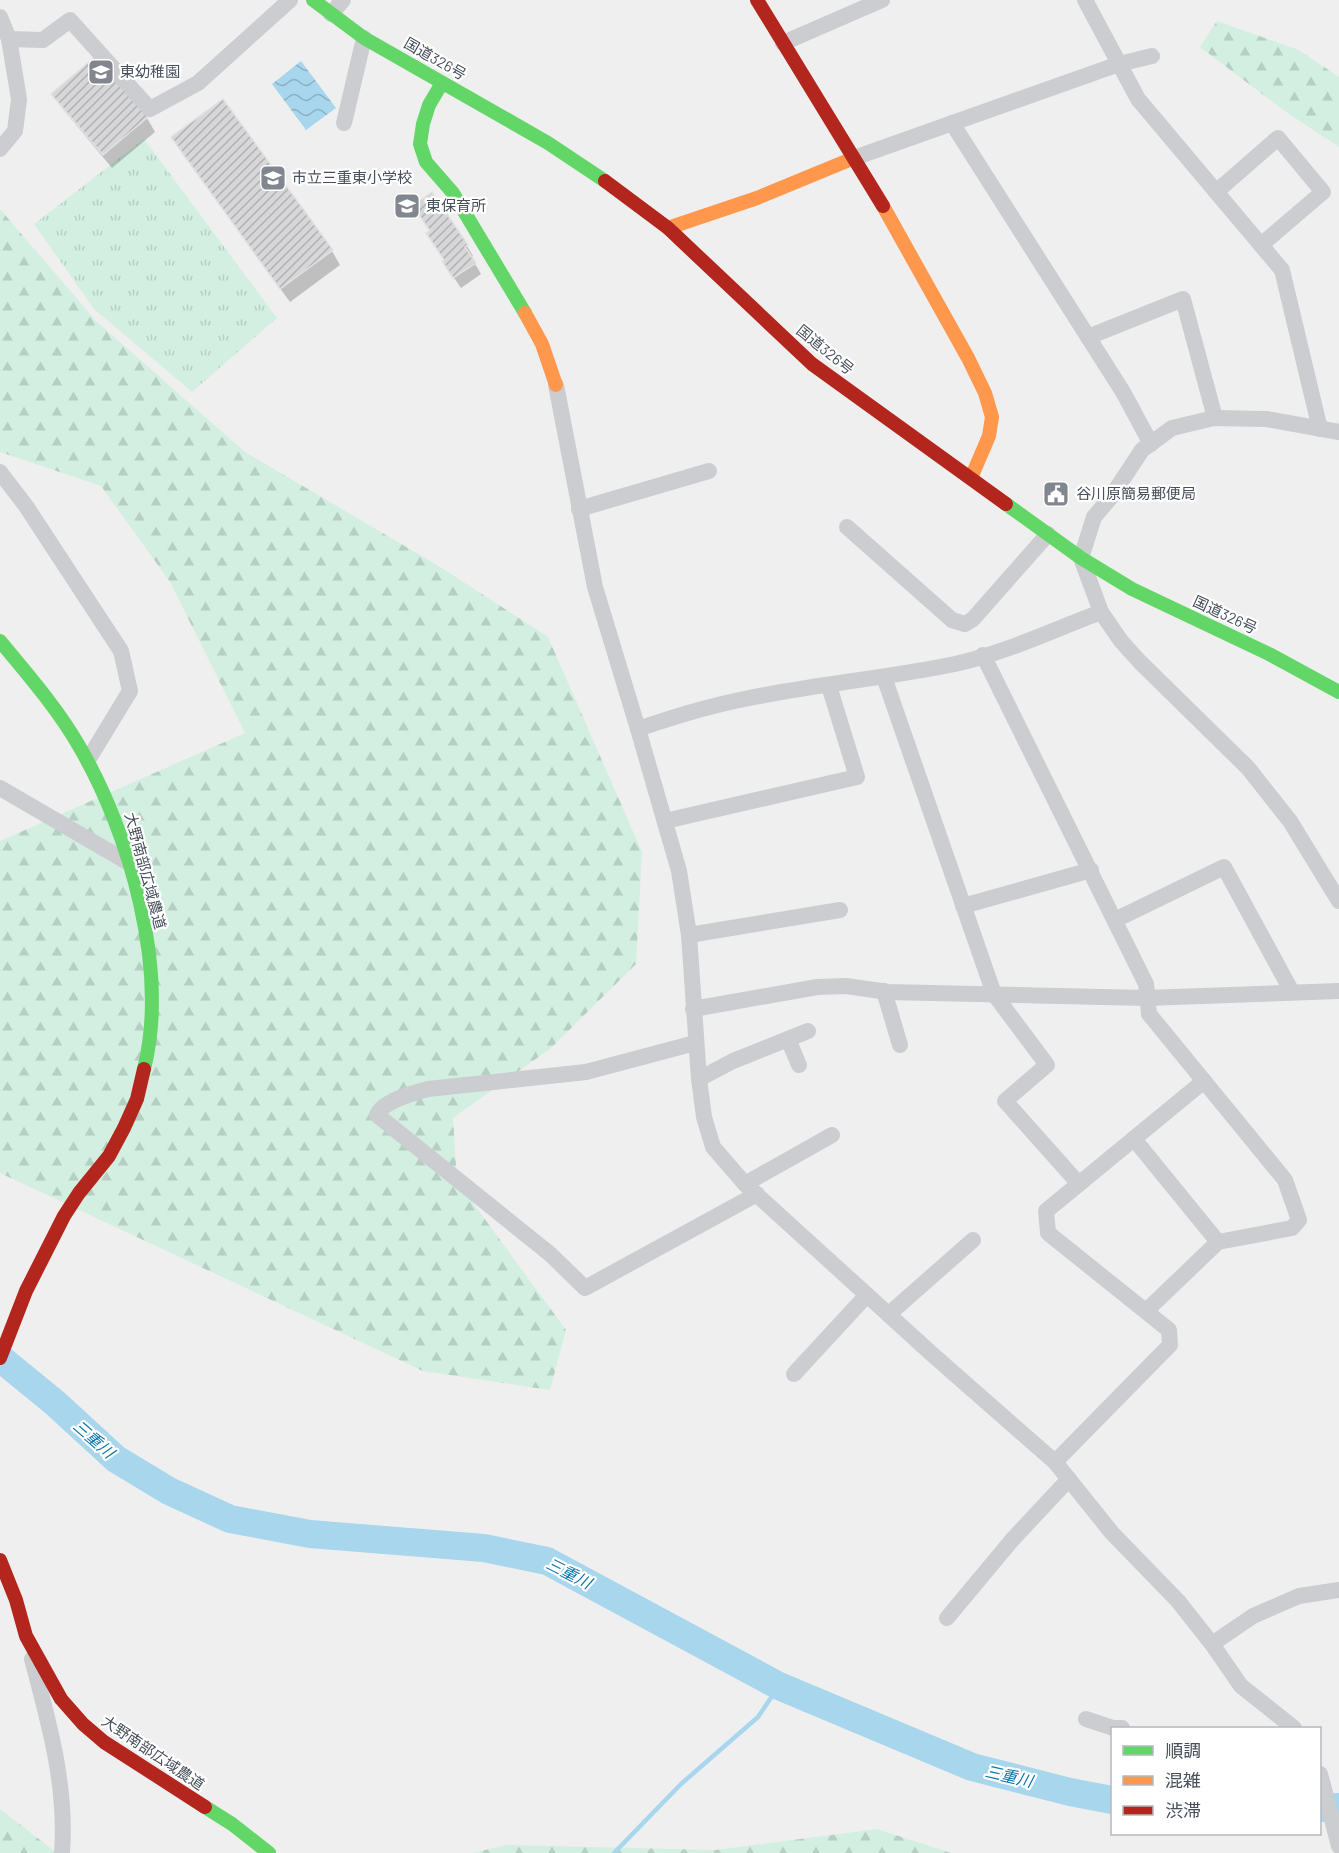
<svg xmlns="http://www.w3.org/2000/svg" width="1339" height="1853" font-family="Barlow,'Noto Sans JP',sans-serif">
<defs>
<pattern id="grass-tufts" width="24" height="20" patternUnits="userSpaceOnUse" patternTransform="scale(1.5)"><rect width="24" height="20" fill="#d3efe1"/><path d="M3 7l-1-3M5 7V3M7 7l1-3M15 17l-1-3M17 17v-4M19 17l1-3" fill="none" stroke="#b6cfc3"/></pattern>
<pattern id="forest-firs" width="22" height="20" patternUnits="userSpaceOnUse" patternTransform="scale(1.5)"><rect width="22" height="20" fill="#d3efe1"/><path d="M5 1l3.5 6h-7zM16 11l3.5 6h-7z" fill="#b6cfc3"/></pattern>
<pattern id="water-waves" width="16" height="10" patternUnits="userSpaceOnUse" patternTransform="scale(1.5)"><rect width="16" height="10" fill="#a7d6ed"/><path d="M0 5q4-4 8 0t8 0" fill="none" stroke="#8ab0c3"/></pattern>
<pattern id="building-hatch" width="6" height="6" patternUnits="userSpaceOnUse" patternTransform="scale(1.5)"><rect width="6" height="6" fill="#d7d7d9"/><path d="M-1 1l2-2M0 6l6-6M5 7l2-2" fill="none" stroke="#b0b1b3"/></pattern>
</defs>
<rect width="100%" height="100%" fill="#f0efef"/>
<path fill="url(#grass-tufts)" d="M144,139L277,318L192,392L94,309L34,224Z"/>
<g fill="url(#forest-firs)">
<path d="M1217,21L1299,50L1339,77V147L1286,112L1200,47Z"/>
<path d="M0,209L96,321L245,452L442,568L548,637L642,852L636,964L551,1048L453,1118L457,1181L566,1330L550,1390L423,1371L0,1173V841L245,733L170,582L101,486L0,452Z"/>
<path d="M0,1809L57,1853H0Z"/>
<path d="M877,1829L951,1853H473L506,1845L715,1850Z"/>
</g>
<path fill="url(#water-waves)" d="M301,61L336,108L306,130L272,84Z"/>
<g fill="#0003">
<path d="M96,58L147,118L155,132L112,168L62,108L53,94Z"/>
<path d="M173,138L332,251L340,265L290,302L181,152Z"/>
<path d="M467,246L473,256L471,257L481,274L461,288L450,272L446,261Z"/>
</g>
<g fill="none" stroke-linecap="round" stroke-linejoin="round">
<path stroke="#a7d6ed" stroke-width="4.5" d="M614,1853L681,1784L758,1717L779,1686"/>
<g stroke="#a7d6ed" stroke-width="28">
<path d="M0,1358L55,1403L116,1459L169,1491L230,1519L310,1534L484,1548L547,1561L779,1686L972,1767L1070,1792L1112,1800"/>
<path d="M1320,1808L1339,1807"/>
</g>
</g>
<g fill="url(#building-hatch)" stroke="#e1e1e2" stroke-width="1.5">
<path d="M96,56L148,117L103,155L51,94Z"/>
<path d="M223,99L333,250L280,289L171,137Z"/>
<path d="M432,192L468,245L465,247L476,263L453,278L442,261L444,260L426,233L430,231L413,206Z"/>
</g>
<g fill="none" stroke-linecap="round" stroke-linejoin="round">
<g stroke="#cbcdd0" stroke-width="16">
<path d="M1085,0L1138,99L1282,270L1320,429"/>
<path d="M331,14L343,0"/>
<path d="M0,17L9,39L19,99L15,131L0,149"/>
<path d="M9,39L43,40L70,20L150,109L198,83L290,0"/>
<path d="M783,43L882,0"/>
<path d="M344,123L364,38"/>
<path d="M952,123L1123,392L1151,444"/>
<path d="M854,158L1119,64L1152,56"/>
<path d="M1216,192L1278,138L1323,192L1261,245"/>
<path d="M1088,337L1183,299L1215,418"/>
<path d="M556,385L595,587L638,729L679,871L689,935L699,1079L704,1117L713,1147L745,1184L933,1355L1055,1462L1112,1533L1178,1601L1212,1644L1241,1686L1294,1728"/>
<path d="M1339,432L1266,419L1214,418L1172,428L1142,450L1111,497L1094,517L1081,558L1101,612L1121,641L1140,662L1248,768L1290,821L1339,901"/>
<path d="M0,472L26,506L121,651L130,691L88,760"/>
<path d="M579,509L709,471"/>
<path d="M847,527L952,620L965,624L973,619L1048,534"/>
<path d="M983,655L1146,984L1149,1014L1285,1180L1299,1220L1292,1228L1218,1242L1146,1311"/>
<path d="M884,677L994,994L1047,1065L1005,1101L1079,1184"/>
<path d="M638,729C670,718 702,708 735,701C807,685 882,679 955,664C1005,653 1053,630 1101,612"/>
<path d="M0,788L129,863"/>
<path d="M665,821L857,777L829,686"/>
<path d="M963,906L1091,870"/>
<path d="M1115,920L1224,867L1292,992"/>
<path d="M689,935L840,910"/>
<path d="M884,991L900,1045"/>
<path d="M693,1009L817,987L846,986L888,992L1146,998L1339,991"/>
<path d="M788,1039L799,1065"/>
<path d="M695,1043L586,1072L428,1089C413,1093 383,1101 377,1115L550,1254L585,1288L757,1194"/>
<path d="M699,1079L733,1061L808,1031"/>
<path d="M1134,1139L1218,1242"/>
<path d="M745,1184L832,1135"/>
<path d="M889,1314L973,1240"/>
<path d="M794,1374L867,1295"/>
<path d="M1055,1462L1170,1345L1169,1330L1048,1233L1046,1211L1204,1081"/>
<path d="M947,1618L1012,1540L1069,1479"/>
<path d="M1212,1644L1253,1616L1299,1596L1339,1590"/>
<path d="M32,1659C49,1723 67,1786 62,1853"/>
<path d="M1086,1719L1113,1728H1122"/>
<path d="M1320,1774L1339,1846"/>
</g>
<g stroke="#63d668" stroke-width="14">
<path d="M313,0L364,38L548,143L605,181"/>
<path d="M442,83L429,105L423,124L420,144L426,162L453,193L525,313"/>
<path d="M1006,504L1081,558L1132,589L1269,654L1339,692"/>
<path d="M0,641C28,675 57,708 79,746C130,833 169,970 144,1069"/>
<path d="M205,1807L232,1824L269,1853"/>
</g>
<g stroke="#ff974d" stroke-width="14">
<path d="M883,206L968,358L985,393L992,417L989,436L971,478"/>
<path d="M668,228L757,198L854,158"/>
<path d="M525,313L542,344L556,385"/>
</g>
<g stroke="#b3261e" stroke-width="14">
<path d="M757,0L883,206"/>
<path d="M605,181L668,228L812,364L1006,504"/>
<path d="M0,1358L26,1291L64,1216L79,1193L109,1156L124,1128L137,1099L144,1069"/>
<path d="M0,1560L16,1600L26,1636L61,1699L83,1724L104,1742L205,1807"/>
</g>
</g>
<defs>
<symbol id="school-square" viewBox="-11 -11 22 22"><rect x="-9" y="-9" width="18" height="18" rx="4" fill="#82878f" stroke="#fff"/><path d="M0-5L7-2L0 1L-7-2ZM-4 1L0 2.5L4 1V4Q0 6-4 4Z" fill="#fff"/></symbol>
<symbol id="civic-square" viewBox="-11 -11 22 22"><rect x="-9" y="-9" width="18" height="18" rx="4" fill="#82878f" stroke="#fff"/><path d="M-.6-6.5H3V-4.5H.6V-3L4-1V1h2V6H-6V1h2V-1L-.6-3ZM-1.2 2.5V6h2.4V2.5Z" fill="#fff"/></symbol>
</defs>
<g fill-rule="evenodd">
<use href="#school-square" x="86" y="57" width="30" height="30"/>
<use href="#school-square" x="258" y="163" width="30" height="30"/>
<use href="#school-square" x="392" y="191" width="30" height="30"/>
<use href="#civic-square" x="1041" y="479" width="30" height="30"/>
</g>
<g text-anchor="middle" stroke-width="4.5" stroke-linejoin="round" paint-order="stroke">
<g font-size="15" fill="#464f5b" stroke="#fff">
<text transform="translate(435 59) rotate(30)" y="5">国道326号</text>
<text transform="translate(825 350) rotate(39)" y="5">国道326号</text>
<text transform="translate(1225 615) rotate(25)" y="5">国道326号</text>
<text transform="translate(145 871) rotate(75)" y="5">大野南部広域農道</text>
<text transform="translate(153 1753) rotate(34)" y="5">大野南部広域農道</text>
</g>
<g font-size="15" fill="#464f5b" stroke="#fff" text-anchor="start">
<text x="120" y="77">東幼稚園</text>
<text x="292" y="183">市立三重東小学校</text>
<text x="426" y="211">東保育所</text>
<text x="1076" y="499">谷川原簡易郵便局</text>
</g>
<g font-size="16" font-style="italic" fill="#0b77a9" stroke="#fff">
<text transform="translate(94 1439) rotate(41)" y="6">三重川</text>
<text transform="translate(569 1573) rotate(27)" y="6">三重川</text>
<text transform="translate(1009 1776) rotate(13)" y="6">三重川</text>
</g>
</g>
<rect x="1111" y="1727" width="210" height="108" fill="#ffffff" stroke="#b5b9bd" stroke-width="1.5"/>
<rect x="1123" y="1746" width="30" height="9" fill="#63d668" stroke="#b5b9bd" stroke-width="1.5"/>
<text x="1165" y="1757" font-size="18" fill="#464f5b">順調</text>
<rect x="1123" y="1776" width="30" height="9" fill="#ff974d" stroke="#b5b9bd" stroke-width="1.5"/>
<text x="1165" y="1787" font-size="18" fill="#464f5b">混雑</text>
<rect x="1123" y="1806" width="30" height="9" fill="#b3261e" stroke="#b5b9bd" stroke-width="1.5"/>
<text x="1165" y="1817" font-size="18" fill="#464f5b">渋滞</text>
</svg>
